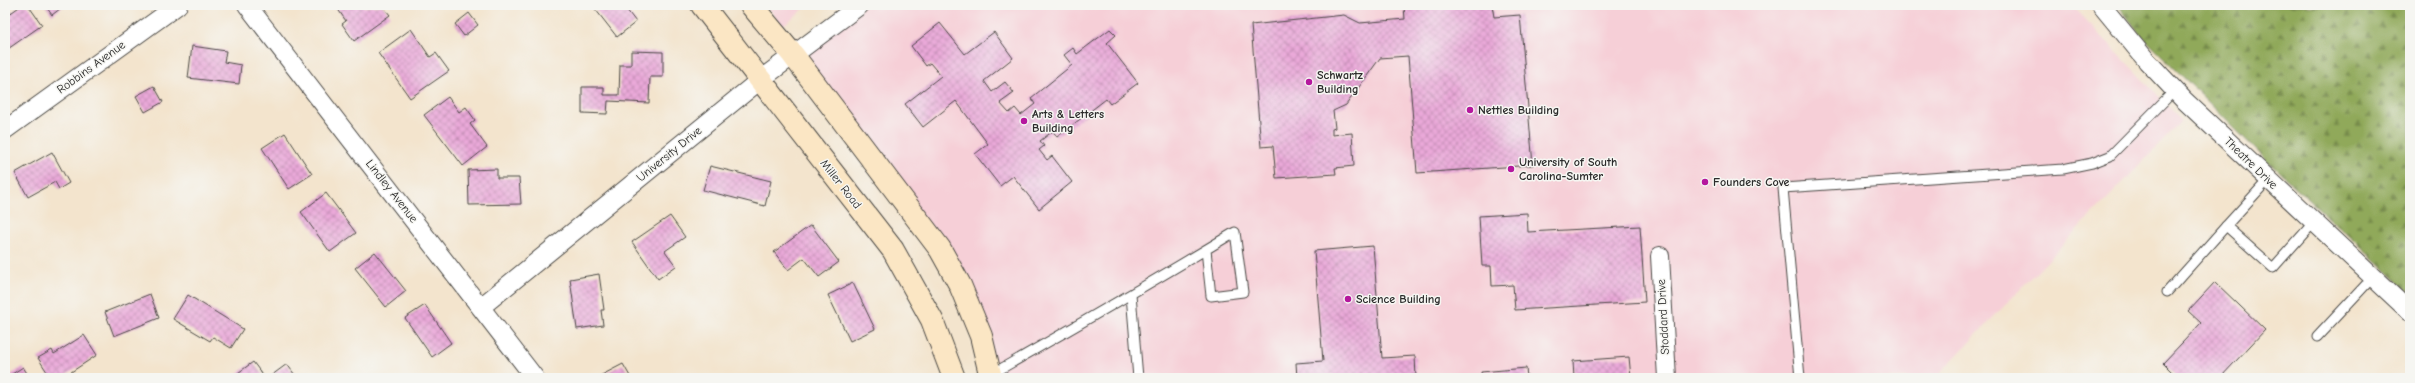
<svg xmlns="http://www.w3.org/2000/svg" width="2415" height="383" font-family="'Comic Neue',sans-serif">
<defs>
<pattern id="forest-firs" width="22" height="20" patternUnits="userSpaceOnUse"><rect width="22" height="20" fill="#90a95a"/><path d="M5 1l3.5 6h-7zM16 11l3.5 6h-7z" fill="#768a4b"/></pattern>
<pattern id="building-cross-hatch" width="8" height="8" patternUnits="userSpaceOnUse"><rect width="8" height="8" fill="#eaa9d9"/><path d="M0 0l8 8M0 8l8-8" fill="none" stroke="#be8ab0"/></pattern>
</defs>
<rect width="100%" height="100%" fill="#f6f6f2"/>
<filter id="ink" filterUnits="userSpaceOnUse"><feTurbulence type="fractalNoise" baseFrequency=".025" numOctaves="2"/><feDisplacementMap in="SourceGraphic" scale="8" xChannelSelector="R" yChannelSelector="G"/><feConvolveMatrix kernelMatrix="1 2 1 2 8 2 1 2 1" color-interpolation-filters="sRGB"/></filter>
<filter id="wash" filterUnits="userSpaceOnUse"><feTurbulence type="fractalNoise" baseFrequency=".012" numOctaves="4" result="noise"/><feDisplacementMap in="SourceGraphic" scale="16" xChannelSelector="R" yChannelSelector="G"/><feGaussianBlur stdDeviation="0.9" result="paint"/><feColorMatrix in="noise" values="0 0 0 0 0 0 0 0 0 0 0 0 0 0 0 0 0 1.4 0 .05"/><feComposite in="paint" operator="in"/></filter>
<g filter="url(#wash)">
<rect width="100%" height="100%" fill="#f3e4cd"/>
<g fill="#f6cfd7">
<path d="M766,5H809L782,26Z"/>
<path d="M866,5H2072L2182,121L1935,378H996L978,320L793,55Z"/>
</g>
<path fill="url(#forest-firs)" stroke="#5e6a42" d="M2118,5H2410V293L2265,159L2139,33Z"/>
<g id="blocks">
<g fill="url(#building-cross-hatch)">
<path d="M22,5H28L42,25L5,51V17Z"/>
<path d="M45,5H65L52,15Z"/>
<path d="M335,5H363L364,7L382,5L390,15L354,41L342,24L346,21Z"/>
<path d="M592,5H623L636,22L617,37Z"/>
<path d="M1416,5H1492L1494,17L1520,15L1533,165L1417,173L1408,56L1380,58L1346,105L1333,111L1335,128L1332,129V135L1352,133L1354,166L1335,168L1336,174L1276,178L1273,146L1261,147L1251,25L1344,15L1360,23L1405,19L1404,7Z"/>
<path d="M469,13L478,25L464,36L455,24Z"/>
<path d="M940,23L965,54L994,32L1013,58L984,81L992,92L1005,82L1014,93L1000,103L1009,113L1015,108L1021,115L1035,104L1031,98L1072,65L1064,55L1073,48L1077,54L1110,29L1116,35L1107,43L1138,83L1110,104L1106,99L1057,137L1053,131L1040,141L1044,146L1039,150L1047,160L1052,156L1072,182L1039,209L1013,176L1000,186L975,154L988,144L956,101L923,127L905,104L941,76L930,63L926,66L911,46Z"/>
<path d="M411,29L430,57L436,53L449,71L410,98L378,53Z"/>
<path d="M192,46L226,51L224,62L241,65L239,84L188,78Z"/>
<path d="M631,51L663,52V77H650L649,103L608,101L607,114L582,113V87H604V95H619L620,65H631Z"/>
<path d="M154,86L163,102L145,112L136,96Z"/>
<path d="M448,97L459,112L466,107L475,120L470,124L487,147L463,166L424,115Z"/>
<path d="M285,133L312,174L289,189L262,148Z"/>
<path d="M52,152L69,183L59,189L55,182L28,197L15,173Z"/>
<path d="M710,166L771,181L765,206L703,190Z"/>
<path d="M497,169V178H519L521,204L469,205L468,170Z"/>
<path d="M326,193L356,233L330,252L301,212Z"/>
<path d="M1527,213L1528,232L1640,226L1645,302L1515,310L1513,285L1492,286L1491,266H1482L1479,216Z"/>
<path d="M670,216L685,237L665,251L676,266L658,279L632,242Z"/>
<path d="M811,225L839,262L819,277L804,258L788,270L774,252Z"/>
<path d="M1373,246L1382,358L1415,356L1416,378H1297L1296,363L1323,361L1314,251Z"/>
<path d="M375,252L406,291L386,307L355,268Z"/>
<path d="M599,274L604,310H601L603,325L577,329L570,279Z"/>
<path d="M2215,282L2265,330L2220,378H2178L2163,363L2201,323L2188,311Z"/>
<path d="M853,283L875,329L850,341L828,295Z"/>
<path d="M150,294L159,318L114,336L105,312Z"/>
<path d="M188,295L243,329L231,348L213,337L210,341L173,319Z"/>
<path d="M425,305L451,343L432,357L405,318Z"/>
<path d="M84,335L97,355L62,378H51L38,358L52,350L54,354Z"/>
<path d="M1629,357L1631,378H1574L1573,361Z"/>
<path d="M253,362L265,378H231Z"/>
<path d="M287,364L297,378H268Z"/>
<path d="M623,364L631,378H596Z"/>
<path d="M23,367L30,378H6Z"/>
<path d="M1526,368L1527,378H1482L1481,372Z"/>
</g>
</g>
</g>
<g filter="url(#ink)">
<use href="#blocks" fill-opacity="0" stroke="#494743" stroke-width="1"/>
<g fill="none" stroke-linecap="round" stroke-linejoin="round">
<defs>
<g id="lane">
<path d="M2268,180L2226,226L2273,268L2314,222"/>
<path d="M2167,292L2226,226"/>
<path d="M1131,295L1138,378"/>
<path d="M2317,337L2373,277"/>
<path d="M973,378L990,375C1073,328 1154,281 1235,232L1243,292L1211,296L1206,250"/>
<path d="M1800,378L1783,188L2063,169L2092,163L2110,156L2175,90"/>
</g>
<g id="street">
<path d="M247,5L535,378"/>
<path d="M2101,5L2147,61L2183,99L2410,312"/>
<path d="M5,130L178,5"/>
<path d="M1660,256L1667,378"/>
<path d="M481,307L760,80L860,5"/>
</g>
<g id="secondary">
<path d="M702,5L893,250L932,320L954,378"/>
<path d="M751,5L793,55L940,249L960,285L981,336L991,378"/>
</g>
</defs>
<use href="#lane" stroke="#494743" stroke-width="11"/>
<use href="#street" stroke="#494743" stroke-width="20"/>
<use href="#secondary" stroke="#494743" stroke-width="24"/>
<use href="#lane" stroke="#fff" stroke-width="9"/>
<use href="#street" stroke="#fff" stroke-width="18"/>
<use href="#secondary" stroke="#fbe6c4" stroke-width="22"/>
</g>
</g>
<g fill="#b5179e" stroke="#f6f6f2" stroke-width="1.5">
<circle cx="1309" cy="82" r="4"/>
<circle cx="1470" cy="110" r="4"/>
<circle cx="1024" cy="121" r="4"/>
<circle cx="1511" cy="169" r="4"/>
<circle cx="1705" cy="182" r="4"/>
<circle cx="1348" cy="299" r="4"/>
</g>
<g text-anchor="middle" stroke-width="3" stroke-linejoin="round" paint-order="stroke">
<g font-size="12" fill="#2b2b2b" stroke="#f6f6f2">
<text transform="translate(91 67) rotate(-36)" y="4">Robbins Avenue</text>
<text transform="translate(669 154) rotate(-39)" y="4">University Drive</text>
<text transform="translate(2251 163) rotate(44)" y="4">Theatre Drive</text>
<text transform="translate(841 184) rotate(52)" y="4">Miller Road</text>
<text transform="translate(392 191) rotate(52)" y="4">Lindley Avenue</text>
<text transform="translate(1663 317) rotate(-93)" y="4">Stoddard Drive</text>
</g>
<g font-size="12" font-weight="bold" fill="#2b2b2b" stroke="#f6f6f2" text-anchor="start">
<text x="1317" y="79">Schwartz<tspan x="1317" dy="14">Building</tspan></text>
<text x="1478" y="114">Nettles Building</text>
<text x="1032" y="118">Arts &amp; Letters<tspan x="1032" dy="14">Building</tspan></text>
<text x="1519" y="166">University of South<tspan x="1519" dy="14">Carolina-Sumter</tspan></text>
<text x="1713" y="186">Founders Cove</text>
<text x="1356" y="303">Science Building</text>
</g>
</g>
<rect width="2415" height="383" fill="none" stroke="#f6f6f2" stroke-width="20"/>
</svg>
